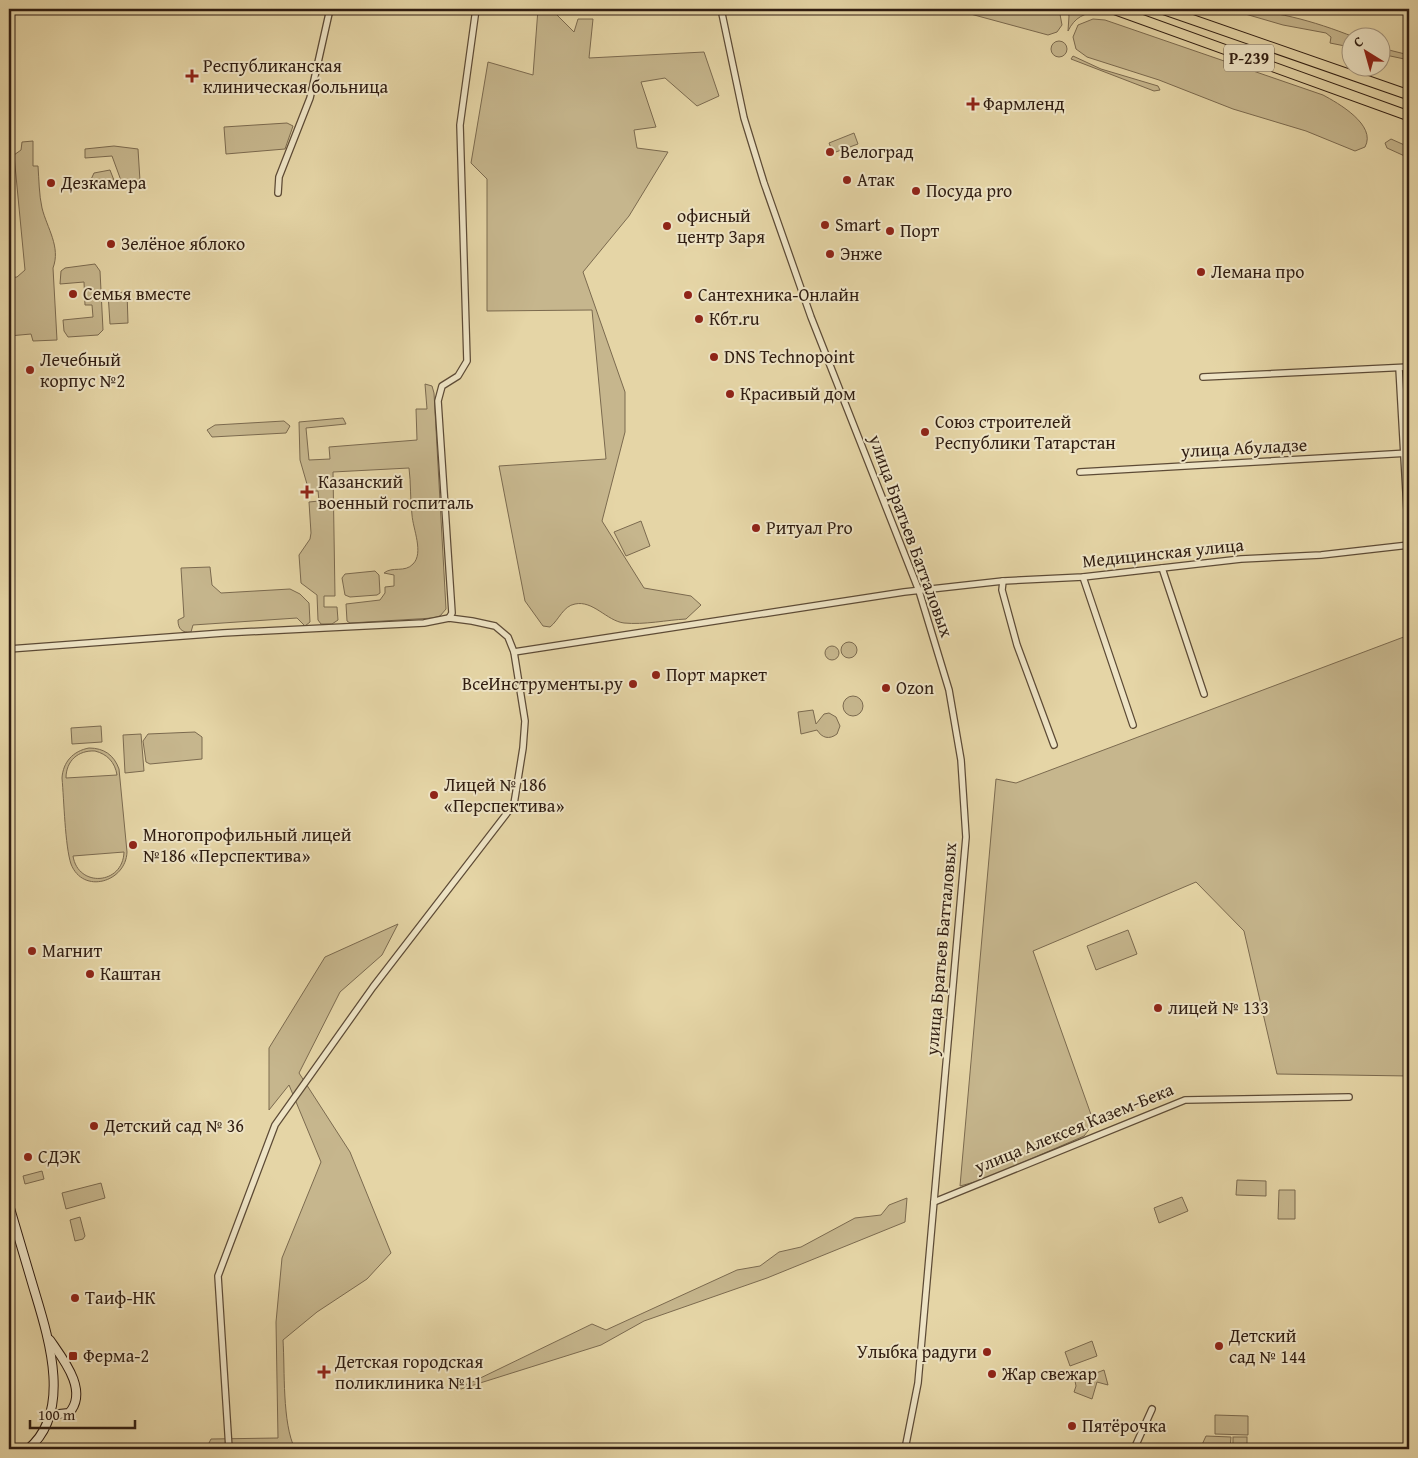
<svg xmlns="http://www.w3.org/2000/svg" width="1418" height="1458" font-family="'Gentium Book Plus',serif">
<rect width="100%" height="100%" fill="#e5d5a6"/>
<filter id="stains"><feTurbulence type="fractalNoise" baseFrequency=".004" numOctaves="4"/><feColorMatrix values="0 0 0 0 .2 0 0 0 0 .09 0 0 0 0 .02 0 0 0 .5 -.17"/></filter>
<radialGradient id="worn" r=".72"><stop offset=".6" stop-color="#630" stop-opacity="0"/><stop offset="1" stop-color="#630" stop-opacity=".3"/></radialGradient>
<g fill="#c6b68d" stroke="#7b6a4f" fill-rule="evenodd">
<path d="M538,9L554,12L574,32L578,19H593L589,58L704,52L719,96L697,106L665,78L641,82L656,127L634,130L637,148L668,152L629,216L583,272L625,392V432L602,521L644,588L691,596L701,605L686,619C667,620 644,625 624,623C607,621 593,600 575,604C563,606 559,620 550,627L543,626L525,601L499,466L606,459L592,310L487,311V179L471,163L488,62L533,75Z"/>
<path d="M952,9H1059L1062,25L1057,32L1048,35Z"/>
<path d="M1067,9H1089L1099,12C1084,13 1075,17 1068,31L1069,16Z"/>
<path d="M1228,9C1271,9 1314,21 1354,37L1350,38V47L1330,43L1331,37L1326,33L1283,25Z"/>
<path d="M1093,19L1105,20L1323,95C1338,103 1377,125 1365,147L1355,151L1306,131L1233,109L1159,80L1087,57L1076,49L1073,37L1078,25Z"/>
<circle cx="1059" cy="49" r="8"/>
<path d="M1381,48L1409,55V60L1381,54Z"/>
<path d="M1073,56L1101,69L1158,86L1160,90L1154,91L1071,59Z"/>
<path d="M287,123L293,126L285,149L226,154L224,127Z"/>
<path d="M854,133L858,144L833,153L829,143Z"/>
<path d="M1391,139L1409,147V158L1387,148L1385,143Z"/>
<path d="M33,141V166H38C39,179 39,195 42,208C47,228 61,247 53,268L57,340L33,341L31,334L9,336V278L17,277L25,270L14,155L21,150L22,142Z"/>
<path d="M114,146L138,149L140,181L135,188L123,186L112,156L85,158V149Z"/>
<path d="M110,170L117,188H87L94,173Z"/>
<path d="M95,264L100,271L103,330L98,335L68,337L64,331L63,320L93,317L92,305H85L84,282L60,284L61,271L65,268Z"/>
<path d="M127,292L128,323L110,324L108,293Z"/>
<path d="M425,384L432,386L434,393L446,609L440,616L433,618L350,623L347,621L346,604L380,600L385,593V587L394,586V575L384,573C392,566 405,573 413,564C424,553 413,529 412,515C410,499 411,483 409,468L333,472L335,596H324V607H337L338,620L332,624H321L318,620L317,595L301,583L299,555L310,539L311,533L309,502L319,501L318,491H309L300,460L299,422L343,418L346,424L306,428L309,460L330,459L329,447L417,440L416,409H427Z"/>
<path d="M284,421L290,426L286,433L212,437L207,430L215,425Z"/>
<path d="M641,521L650,546L626,556L614,532Z"/>
<path d="M210,567L212,585L221,593L290,589L300,594L309,603L310,622L305,626L297,618L193,625L191,632C182,633 178,629 178,620L184,617L181,568Z"/>
<path d="M375,571L379,575L380,593L377,595L350,597L345,595L342,578L345,574Z"/>
<path d="M1409,635V1076L1277,1074L1244,931L1196,882L1033,951L1094,1123L1084,1136L982,1180L960,1186L996,779L1016,783Z"/>
<circle cx="849" cy="650" r="8"/>
<circle cx="832" cy="653" r="7"/>
<circle cx="853" cy="706" r="10"/>
<path d="M813,710L816,724L824,714L829,713L836,717L840,726L837,734C829,740 822,738 817,730L801,734L798,712Z"/>
<path d="M101,726L102,742L72,744L71,728Z"/>
<path d="M195,732L202,737V759L150,764L146,762L143,741L148,734Z"/>
<path d="M141,734L144,771L125,773L123,735Z"/>
<path d="M89,748C104,748 114,755 119,769L127,852C126,882 83,895 71,864C65,846 64,800 62,778C63,762 73,751 89,748ZM95,751C107,754 115,762 117,775L66,778C66,761 78,750 95,751ZM124,852C123,885 78,888 73,856Z"/>
<path d="M398,924L382,955L340,992L299,1073L350,1152L391,1253L367,1279L317,1312L283,1340C285,1370 282,1423 295,1449H206L211,1439L278,1438L276,1322L282,1258L321,1162L289,1085L269,1110V1048L325,957Z"/>
<path d="M1128,930L1137,954L1096,970L1087,946Z"/>
<path d="M42,1171L44,1179L25,1184L23,1176Z"/>
<path d="M1237,1180L1266,1181V1196L1236,1195Z"/>
<path d="M101,1183L105,1198L66,1209L62,1193Z"/>
<path d="M1279,1190H1295V1219H1278Z"/>
<path d="M1182,1197L1188,1211L1159,1223L1154,1208Z"/>
<path d="M907,1198L905,1222L767,1278L644,1321L601,1345L461,1389L456,1386L468,1384L592,1324L606,1330L737,1270L760,1266L779,1252L801,1247L855,1218L881,1215L889,1205Z"/>
<path d="M80,1217L85,1236L83,1239L75,1241L70,1220Z"/>
<path d="M1092,1341L1097,1356L1070,1366L1065,1352Z"/>
<path d="M1104,1370L1108,1385L1097,1382L1092,1399L1074,1392L1076,1386L1075,1381Z"/>
<path d="M1215,1415L1248,1416V1435L1215,1434Z"/>
<path d="M1206,1436L1231,1437L1230,1449H1200Z"/>
<rect x="1233" y="1437" width="14" height="12"/>
</g>
<g fill="none" stroke-linecap="round" stroke-linejoin="round">
<defs>
<g id="street">
<path d="M721,9L744,118L764,183L811,317L919,591L949,690L961,760L966,837L918,1383L905,1449"/>
<path d="M278,193L279,177L310,98L330,9"/>
<path d="M1399,368L1409,545"/>
<path d="M1203,377L1409,367"/>
<path d="M1080,472L1409,453"/>
<path d="M1162,568L1204,694"/>
<path d="M1083,577L1133,725"/>
<path d="M1003,581L1002,590L1017,645L1054,745"/>
<path d="M449,618L452,613L438,401L442,386L458,376L467,361L460,125L476,9"/>
<path d="M9,649L223,633L424,623L449,618L472,621L495,626L508,637L514,652L525,721L523,748L514,804L373,987L275,1125L218,1276L229,1449"/>
<path d="M514,652L904,592L1003,581L1083,577L1241,559L1321,555L1409,545"/>
<path d="M934,1202L1185,1100L1349,1097"/>
<path d="M1134,1449L1152,1409"/>
</g>
<g id="secondary">
<path d="M9,1205C17,1232 25,1259 33,1286C47,1333 74,1411 28,1449"/>
<path d="M49,1415L69,1413C89,1391 63,1359 50,1340"/>
</g>
<g id="primary">
<path d="M1113,9L1409,116"/>
<path d="M1162,9L1409,95"/>
</g>
</defs>
<use href="#street" stroke="#5d4b36" stroke-width="8"/>
<use href="#secondary" stroke="#301d11" stroke-width="10"/>
<use href="#primary" stroke="#301d11" stroke-width="11"/>
<use href="#street" stroke="#eee4c5" stroke-width="5.5"/>
<use href="#secondary" stroke="#eee4c5" stroke-width="8"/>
<use href="#primary" stroke="#e5d5a6" stroke-width="9"/>
</g>
<g fill="#8f2418" stroke="#eee4c5" stroke-width="2">
<path d="M189.5 68.5h5v5h5v5h-5v5h-5v-5h-5v-5h5z"/>
<path d="M970.5 96.5h5v5h5v5h-5v5h-5v-5h-5v-5h5z"/>
<circle cx="830" cy="152" r="5"/>
<circle cx="847" cy="180" r="5"/>
<circle cx="51" cy="183" r="5"/>
<circle cx="916" cy="191" r="5"/>
<circle cx="825" cy="225" r="5"/>
<circle cx="667" cy="226" r="5"/>
<circle cx="890" cy="231" r="5"/>
<circle cx="111" cy="244" r="5"/>
<circle cx="830" cy="254" r="5"/>
<circle cx="1201" cy="272" r="5"/>
<circle cx="73" cy="294" r="5"/>
<circle cx="688" cy="295" r="5"/>
<circle cx="699" cy="319" r="5"/>
<circle cx="714" cy="357" r="5"/>
<circle cx="30" cy="370" r="5"/>
<circle cx="730" cy="394" r="5"/>
<circle cx="925" cy="432" r="5"/>
<path d="M304.5 484.5h5v5h5v5h-5v5h-5v-5h-5v-5h5z"/>
<circle cx="756" cy="528" r="5"/>
<circle cx="656" cy="675" r="5"/>
<circle cx="633" cy="684" r="5"/>
<circle cx="886" cy="688" r="5"/>
<circle cx="434" cy="795" r="5"/>
<circle cx="133" cy="845" r="5"/>
<circle cx="32" cy="951" r="5"/>
<circle cx="90" cy="974" r="5"/>
<circle cx="1158" cy="1008" r="5"/>
<circle cx="94" cy="1126" r="5"/>
<circle cx="28" cy="1157" r="5"/>
<circle cx="75" cy="1298" r="5"/>
<circle cx="1219" cy="1346" r="5"/>
<circle cx="987" cy="1352" r="5"/>
<rect x="68" y="1351" width="10" height="10" rx="2.5"/>
<path d="M321.5 1364.5h5v5h5v5h-5v5h-5v-5h-5v-5h5z"/>
<circle cx="992" cy="1374" r="5"/>
<circle cx="1072" cy="1426" r="5"/>
</g>
<g text-anchor="middle" stroke-width="4" stroke-linejoin="round" paint-order="stroke">
<rect fill="#eee4c5" stroke="#695947" stroke-width="1" x="1224" y="44.5" width="50" height="27" rx="4"/>
<g font-size="16" font-weight="bold" fill="#301d11">
<text x="1249" y="64">Р-239</text>
</g>
<g font-size="18" fill="#301d11" stroke="#eee4c5" text-anchor="start">
<text x="203" y="72">Республиканская<tspan x="203" dy="21">клиническая больница</tspan></text>
<text x="983" y="110">Фармленд</text>
<text x="840" y="158">Велоград</text>
<text x="857" y="186">Атак</text>
<text x="61" y="189">Дезкамера</text>
<text x="926" y="197">Посуда pro</text>
<text x="677" y="222">офисный<tspan x="677" dy="21">центр Заря</tspan></text>
<text x="835" y="231">Smart</text>
<text x="900" y="237">Порт</text>
<text x="121" y="250">Зелёное яблоко</text>
<text x="840" y="260">Энже</text>
<text x="1211" y="278">Лемана про</text>
<text x="83" y="300">Семья вместе</text>
<text x="698" y="301">Сантехника-Онлайн</text>
<text x="709" y="325">Кбт.ru</text>
<text x="724" y="363">DNS Technopoint</text>
<text x="40" y="366">Лечебный<tspan x="40" dy="21">корпус №2</tspan></text>
<text x="740" y="400">Красивый дом</text>
<text x="935" y="428">Союз строителей<tspan x="935" dy="21">Республики Татарстан</tspan></text>
<text x="318" y="488">Казанский<tspan x="318" dy="21">военный госпиталь</tspan></text>
<text x="766" y="534">Ритуал Pro</text>
<text x="666" y="681">Порт маркет</text>
<text x="623" y="690" text-anchor="end">ВсеИнструменты.ру</text>
<text x="896" y="694">Ozon</text>
<text x="444" y="791">Лицей № 186<tspan x="444" dy="21">«Перспектива»</tspan></text>
<text x="143" y="841">Многопрофильный лицей<tspan x="143" dy="21">№186 «Перспектива»</tspan></text>
<text x="42" y="957">Магнит</text>
<text x="100" y="980">Каштан</text>
<text x="1168" y="1014">лицей № 133</text>
<text x="104" y="1132">Детский сад № 36</text>
<text x="38" y="1163">СДЭК</text>
<text x="85" y="1304">Таиф-НК</text>
<text x="1229" y="1342">Детский<tspan x="1229" dy="21">сад № 144</tspan></text>
<text x="977" y="1358" text-anchor="end">Улыбка радуги</text>
<text x="83" y="1362">Ферма-2</text>
<text x="335" y="1368">Детская городская<tspan x="335" dy="21">поликлиника №11</tspan></text>
<text x="1002" y="1380">Жар свежар</text>
<text x="1082" y="1432">Пятёрочка</text>
</g>
<g font-size="18" fill="#301d11" stroke="#eee4c5">
<text transform="translate(1244 448) rotate(-3)" y="6">улица Абуладзе</text>
<text transform="translate(911 536) rotate(70)" y="6">улица Братьев Батталовых</text>
<text transform="translate(1163 553) rotate(-6)" y="6">Медицинская улица</text>
<text transform="translate(941 949) rotate(-85)" y="6">улица Братьев Батталовых</text>
<text transform="translate(1074 1128) rotate(-22)" y="6">улица Алексея Казем-Бека</text>
</g>
</g>
<rect width="1418" height="1458" fill="none" stroke="#e5d5a6" stroke-width="30"/>
<rect x="10" y="10" width="1398" height="1438" fill="none" stroke="#301d11" stroke-width="2.5"/>
<rect x="15" y="15" width="1388" height="1428" fill="none" stroke="#301d11"/>
<g transform="translate(1366 52) rotate(323)"><circle r="24" fill="#eee4c5" stroke="#a2947d"/>
<path d="M0-4L9 19L0 12L-9 19Z" fill="#8f2418"/>
<text y="-8" font-size="14" font-weight="bold" text-anchor="middle" fill="#301d11">С</text>
</g>
<path d="M30 1420v8h105v-8" fill="none" stroke="#301d11" stroke-width="2.5"/>
<text x="38" y="1420" font-size="15" fill="#301d11" stroke="#eee4c5" stroke-width="4" paint-order="stroke">100 m</text>
<rect width="100%" height="100%" filter="url(#stains)"/>
<rect width="100%" height="100%" fill="url(#worn)"/>
</svg>
